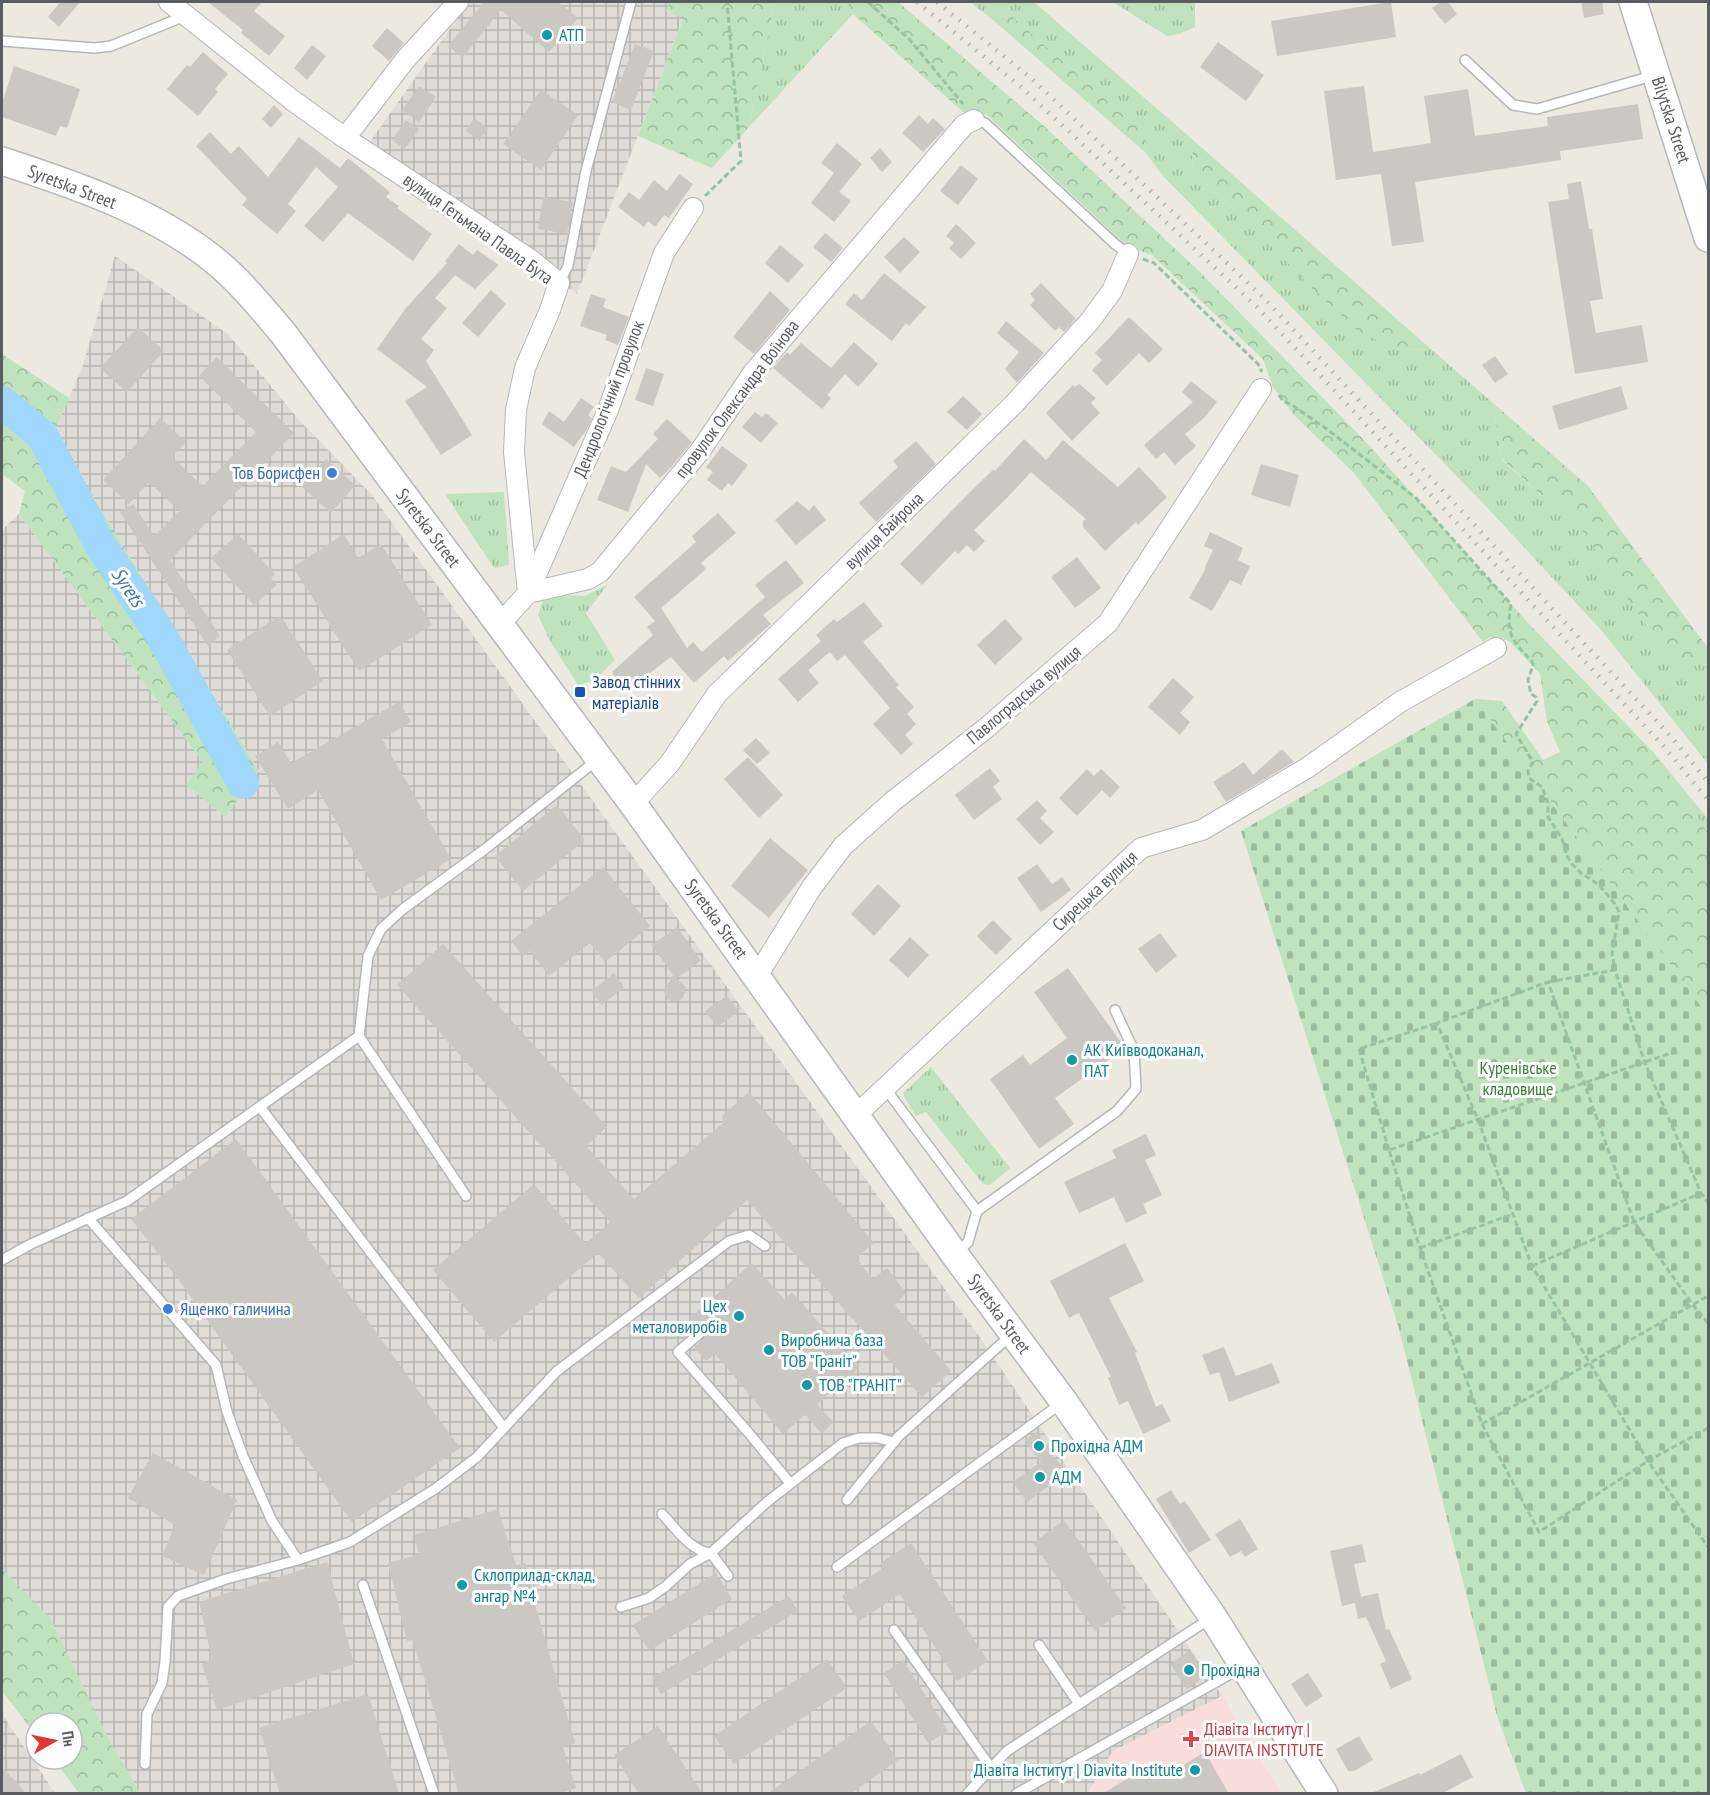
<svg xmlns="http://www.w3.org/2000/svg" width="1710" height="1795" font-family="'PT Sans Narrow',sans-serif">
<defs>
<pattern id="industrial-grid" width="8" height="8" patternUnits="userSpaceOnUse" patternTransform="scale(1.5)"><rect width="8" height="8" fill="#dfdcd8"/><path d="M0 4h8M4 0v8" fill="none" stroke="#b8b6b3"/></pattern>
<pattern id="grass-tufts" width="24" height="20" patternUnits="userSpaceOnUse" patternTransform="scale(1.5)"><rect width="24" height="20" fill="#bee3bd"/><path d="M3 7l-1-3M5 7V3M7 7l1-3M15 17l-1-3M17 17v-4M19 17l1-3" fill="none" stroke="#9dbb9d"/></pattern>
<pattern id="forest-crowns" width="20" height="18" patternUnits="userSpaceOnUse" patternTransform="scale(1.5)"><rect width="20" height="18" fill="#bee3bd"/><path d="M2 6a3 3 0 1 1 6 0M12 15a3 3 0 1 1 6 0" fill="none" stroke="#9dbb9d"/></pattern>
<pattern id="cemetery-stones" width="16" height="16" patternUnits="userSpaceOnUse" patternTransform="scale(1.5)"><rect width="16" height="16" fill="#bee3bd"/><path d="M2 7V4a2 2 0 0 1 4 0v3zM10 15v-3a2 2 0 0 1 4 0v3z" fill="#9dbb9d"/></pattern>
</defs>
<rect width="100%" height="100%" fill="#ece9e0"/>
<g fill="url(#industrial-grid)">
<path d="M469,2H670L666,11L683,18L577,294L367,146Z"/>
<path d="M115,256L228,334L300,421L372,495L981,1339L1222,1696L1113,1751L1088,1793H140L104,1731L51,1620L2,1569V530L19,514L203,762L187,785L225,817L259,771L54,432L82,368Z"/>
<path d="M2,1714L55,1793H2Z"/>
</g>
<path fill="#f9dddb" d="M1222,1696L1281,1793L1088,1794L1113,1751Z"/>
<g fill="url(#grass-tufts)">
<path d="M775,2H847L853,14L749,127Z"/>
<path d="M970,2H1034L1193,140L1192,170L1258,232L1311,287L1399,349L1432,350L1493,403L1502,460L1549,502L1567,508L1664,651L1708,665V764L1602,631L1481,501L1163,176L1146,153L1145,134L1010,15L993,20Z"/>
<path d="M1113,2H1195V27L1179,34L1167,36Z"/>
<path d="M504,492L509,565L494,568L445,494Z"/>
<path d="M608,584L586,613L615,660L595,680L578,685L550,641L538,615L545,595L585,596Z"/>
<path d="M1654,753L1708,819V833Z"/>
<path d="M931,1067L1010,1168L990,1185L983,1184L926,1112L916,1116L906,1100L903,1093Z"/>
</g>
<g fill="url(#forest-crowns)">
<path d="M670,2H775L749,127L712,168L638,136L683,19L666,10Z"/>
<path d="M847,2H898L1044,126L1199,271L1365,441L1530,625L1654,753L1708,833V1016L1475,699L1502,701L1543,760L1560,752L1547,721L1540,674L1509,641L1490,637L1483,642L1354,473L1294,415L1273,387L1263,359L1152,255L1128,247L987,115L963,112L853,14Z"/>
<path d="M1010,15L1145,134L1146,153L993,20Z"/>
<path d="M1193,140L1432,350L1399,349L1361,334L1311,287L1258,232L1192,170Z"/>
<path d="M2,354L69,398L54,432L259,771L225,817L187,785L202,761L19,514L25,491L2,474Z"/>
<path d="M1493,403L1588,486L1708,648V665L1664,652L1567,508L1549,502L1502,459Z"/>
<path d="M2,1569L51,1619L104,1731L140,1793H79L53,1759H72V1723H36V1735L2,1691Z"/>
</g>
<path fill="url(#cemetery-stones)" d="M1475,699L1708,1016V1793H1526L1497,1716L1398,1325L1241,831Z"/>
<g fill="none" stroke-linecap="round" stroke-linejoin="round">
<path stroke="#a0d7fc" stroke-width="32" d="M2,402L42,435L101,546L163,638L243,783"/>
</g>
<g fill="#cbc7c2">
<path d="M60,2H80L59,27L48,17Z"/>
<path d="M208,2H262L254,11L285,36L269,56L241,33L243,30Z"/>
<path d="M484,2H558L578,18L549,52L501,10L462,58L448,46Z"/>
<path d="M1391,2L1396,37L1277,56L1271,21Z"/>
<path d="M1441,2H1448L1457,14L1445,24L1432,8Z"/>
<path d="M1581,2H1602L1604,14L1584,18Z"/>
<path d="M387,28L404,43L389,61L372,46Z"/>
<path d="M1218,42L1264,75L1246,101L1200,67Z"/>
<path d="M635,44L654,51L631,110L612,102Z"/>
<path d="M312,45L326,56L307,80L294,68Z"/>
<path d="M203,52L228,74L215,89L218,92L198,116L167,89L187,65L190,67Z"/>
<path d="M14,66L80,89L67,128L60,126L56,136L2,117V104Z"/>
<path d="M419,86L436,97L419,122L402,110Z"/>
<path d="M1364,86L1373,152L1431,143L1424,96L1468,89L1475,136L1548,126L1547,117L1638,104L1643,139L1560,151L1561,160L1415,182L1424,242L1392,246L1381,174L1336,180L1324,91Z"/>
<path d="M541,90L578,115L541,170L503,144Z"/>
<path d="M274,105L283,114L271,128L262,119Z"/>
<path d="M919,115L928,124L933,118L945,129L923,152L902,133Z"/>
<path d="M474,118L488,128L480,141L466,131Z"/>
<path d="M406,120L419,129L405,149L392,140Z"/>
<path d="M210,132L231,154L239,146L268,177L299,137L340,168L348,158L390,192L386,197L399,206L397,208L432,234L413,261L348,213L323,242L304,226L338,187L316,167L288,204L296,211L277,234L242,205L247,199L196,146Z"/>
<path d="M837,143L862,164L839,192L851,201L834,222L811,203L834,173L821,163Z"/>
<path d="M880,148L892,162L882,172L870,158Z"/>
<path d="M961,165L978,179L958,205L940,191Z"/>
<path d="M679,174L693,184L669,218L664,215L655,227L648,221L644,227L618,207L629,192L639,200L654,180L667,191Z"/>
<path d="M1581,181L1589,229H1592L1603,299L1590,301L1596,333L1642,325L1648,362L1575,374L1548,202L1569,199L1567,184Z"/>
<path d="M543,197L573,202L567,234L538,229Z"/>
<path d="M956,224L976,243L961,259L949,248L954,243L946,236Z"/>
<path d="M825,233L843,248L831,262L813,247Z"/>
<path d="M904,237L920,252L900,273L884,257Z"/>
<path d="M459,244L473,255L477,250L499,265L475,289L455,275L435,298L447,308L421,339L434,350L426,361L472,435L441,455L405,401L427,387L377,349L406,308L447,263L445,261Z"/>
<path d="M780,245L804,265L788,283L765,263Z"/>
<path d="M884,273L926,307L909,326L906,323L892,341L845,304L854,293L862,300Z"/>
<path d="M1041,283L1076,319L1064,332L1059,327L1055,331L1030,305L1035,300L1030,294Z"/>
<path d="M491,290L506,304L478,337L462,323Z"/>
<path d="M770,291L790,310L754,354L733,337Z"/>
<path d="M591,294L606,299L603,307L629,317L618,345L605,340L607,335L580,326Z"/>
<path d="M1129,317L1163,349L1149,363L1139,353L1107,386L1092,370L1102,360L1095,353Z"/>
<path d="M1006,321L1044,353L1017,383L1005,369L1019,352L997,333Z"/>
<path d="M138,327L164,351L127,392L100,368Z"/>
<path d="M854,342L878,364L858,387L845,374L827,395L831,398L822,409L773,368L787,352L790,355L801,343L831,368Z"/>
<path d="M1495,356L1508,374L1495,383L1482,365Z"/>
<path d="M217,357L294,433L170,560L220,636L208,646L120,512L133,504L154,536L179,511L149,482L129,504L103,480L160,418L186,442L172,457L203,486L256,432L199,376Z"/>
<path d="M646,368L664,374L653,406L635,400Z"/>
<path d="M1191,381L1217,402L1205,417L1185,434L1196,446L1175,465L1164,452L1156,459L1144,445L1193,402L1182,392Z"/>
<path d="M1079,384L1096,398L1091,403L1100,413L1072,441L1046,413L1073,385L1075,387Z"/>
<path d="M1621,386L1628,409L1559,430L1552,406Z"/>
<path d="M963,396L982,414L967,430L947,412Z"/>
<path d="M581,398L594,407L588,415L592,418L587,429L574,447L542,424L549,411L564,422Z"/>
<path d="M755,412L762,417L766,413L778,423L761,443L742,427Z"/>
<path d="M667,419L692,442L673,465L660,478L646,464L628,512L597,500L611,466L626,472L658,439L653,434Z"/>
<path d="M1024,439L1046,460L1063,440L1118,487L1139,467L1167,497L1138,525L1136,522L1105,551L1083,527V521L1086,519L1031,472L1006,499L974,530L985,541L974,552L967,545L958,554L955,551L922,585L900,564L970,492L994,469L995,471Z"/>
<path d="M916,441L936,464L876,522L859,503L898,467L893,461Z"/>
<path d="M722,446L748,465L732,486L728,483L722,491L707,480L713,472L706,467Z"/>
<path d="M326,459L355,485L331,513L301,486Z"/>
<path d="M1261,464L1299,475L1290,507L1251,495Z"/>
<path d="M797,501L809,511L814,505L826,520L796,545L775,520Z"/>
<path d="M718,513L736,533L701,563L706,569L661,608L687,648L693,642L702,652L765,597L755,585L786,560L804,583L763,615L771,624L728,661L724,656L694,683L671,657L624,693L612,672L653,635L647,627L655,621L634,597L696,542L692,536Z"/>
<path d="M1210,532L1243,548L1238,560L1250,566L1241,585L1230,580L1212,611L1189,598L1206,568L1205,567L1213,550L1204,546Z"/>
<path d="M238,534L275,574L271,578L277,585L254,605L211,558Z"/>
<path d="M344,534L358,558L381,544L432,625L359,671L293,567Z"/>
<path d="M1077,557L1101,588L1075,608L1051,577Z"/>
<path d="M864,602L883,626L863,642L899,685L896,687L914,707L907,714L916,724L905,735L913,744L901,755L873,724L890,708L845,655L837,661L830,652L808,670L819,683L798,702L778,679L821,641L816,635L834,619L837,622Z"/>
<path d="M276,618H282L323,681L270,716L227,650Z"/>
<path d="M1005,619L1023,639L995,665L977,645Z"/>
<path d="M1173,678L1194,697L1180,713L1190,722L1180,735L1148,707Z"/>
<path d="M399,702L411,722L382,739L451,859L381,900L318,790L288,809L255,756L278,742L291,763Z"/>
<path d="M756,738L770,753L757,764L743,750Z"/>
<path d="M1282,749L1294,762L1226,802L1213,782L1244,762L1253,775Z"/>
<path d="M748,757L783,795L759,818L724,779Z"/>
<path d="M990,768L1000,781L993,787L1002,799L974,820L955,795Z"/>
<path d="M1087,769L1094,776L1101,769L1120,787L1110,798L1102,790L1077,816L1059,798Z"/>
<path d="M1037,800L1047,811L1040,818L1054,832L1040,845L1016,819Z"/>
<path d="M557,805L585,840L523,891L495,856Z"/>
<path d="M770,838L808,870L769,918L731,886Z"/>
<path d="M1037,864L1052,884L1062,877L1071,890L1041,912L1017,878Z"/>
<path d="M603,867L650,926L605,962L590,943L549,976L530,951L523,956L511,941Z"/>
<path d="M878,884L901,906L874,936L851,914Z"/>
<path d="M993,920L1012,939L996,955L977,936Z"/>
<path d="M677,927L701,961L677,978L685,986L686,991L682,999L674,1002L667,999L664,991L673,975L652,945Z"/>
<path d="M1160,933L1177,956L1156,973L1138,949Z"/>
<path d="M910,937L929,955L908,978L889,960Z"/>
<path d="M443,944L607,1127L586,1146L634,1199L723,1123L722,1116L749,1092L874,1243L856,1258L873,1279L887,1268L906,1293L895,1305L951,1371L922,1397L747,1200L639,1298L598,1253L494,1342L433,1270L534,1184L585,1244L610,1222L397,985Z"/>
<path d="M1068,968L1125,1048L1055,1098L1074,1124L1039,1149L990,1079L1023,1055L1030,1065L1067,1038L1034,992Z"/>
<path d="M614,973L624,987L602,1005L591,991Z"/>
<path d="M727,996L739,1012L717,1027L705,1011Z"/>
<path d="M1146,1134L1156,1155L1145,1160L1162,1195L1143,1204L1147,1213L1126,1223L1114,1197L1079,1213L1064,1182L1116,1158L1112,1150Z"/>
<path d="M236,1139L460,1448L352,1522L175,1275L131,1219Z"/>
<path d="M1125,1243L1144,1281L1109,1298L1137,1352L1135,1353L1156,1407L1162,1404L1171,1421L1143,1434L1128,1401L1119,1405L1108,1378L1111,1377L1079,1313L1069,1318L1050,1281Z"/>
<path d="M752,1263L784,1299L792,1292L859,1368L817,1404L833,1422L822,1434L805,1415L783,1434L715,1354L706,1361L694,1347L712,1331L715,1325L713,1321L707,1319L697,1326L690,1318Z"/>
<path d="M1224,1347L1236,1376L1272,1363L1280,1383L1229,1402L1219,1372L1210,1375L1202,1355Z"/>
<path d="M1037,1432L1066,1473L1027,1502L1013,1482L1041,1462L1025,1440Z"/>
<path d="M153,1453L237,1500L204,1575L162,1556L175,1525L128,1498Z"/>
<path d="M1171,1490L1180,1504L1185,1501L1211,1540L1189,1553L1156,1499Z"/>
<path d="M498,1509L516,1565L526,1563L536,1604H535L575,1743L563,1747L576,1788L558,1794H459L413,1640L407,1641L388,1563L419,1554L414,1535Z"/>
<path d="M1240,1519L1258,1549L1245,1557L1241,1551L1230,1557L1215,1534Z"/>
<path d="M1064,1520L1126,1608L1095,1631L1033,1543Z"/>
<path d="M911,1543L988,1661L957,1681L900,1594L859,1621L842,1596L883,1568L880,1563Z"/>
<path d="M1362,1544L1366,1562L1354,1564L1361,1597L1378,1593L1386,1630L1389,1629L1412,1679L1391,1689L1380,1664L1386,1661L1366,1617L1358,1619L1355,1603L1342,1606L1330,1551Z"/>
<path d="M327,1562L354,1664L217,1710L202,1664L212,1659L199,1602Z"/>
<path d="M716,1573L732,1599L649,1651L633,1625Z"/>
<path d="M789,1596L798,1611L661,1694L652,1678Z"/>
<path d="M1190,1650L1207,1675L1187,1689L1170,1664Z"/>
<path d="M827,1659L847,1688L734,1764L714,1736Z"/>
<path d="M903,1660L948,1731L928,1743L884,1673Z"/>
<path d="M1308,1673L1323,1696L1306,1707L1291,1684Z"/>
<path d="M368,1694L399,1794H280L259,1728Z"/>
<path d="M871,1721L898,1760L850,1794H767Z"/>
<path d="M658,1726L703,1794H639L614,1755Z"/>
<path d="M1359,1736L1373,1760L1354,1771H1348L1336,1749Z"/>
<path d="M1205,1752L1229,1794H1102L1155,1762L1164,1777Z"/>
<path d="M1461,1754L1473,1777L1441,1794H1369L1419,1773L1420,1775Z"/>
<path d="M2,1767L27,1794H2Z"/>
</g>
<g fill="none" stroke-linecap="round" stroke-linejoin="round">
<defs>
<g id="lane">
<path d="M2,41L95,48L111,46L185,16"/>
<path d="M1465,60L1513,105L1537,109L1652,76"/>
<path d="M974,120L985,123L1115,244L1128,254"/>
<path d="M559,283L568,266L586,171L631,2"/>
<path d="M359,1036L466,1196"/>
<path d="M885,1088L977,1211"/>
<path d="M260,1107L504,1428"/>
<path d="M88,1218L216,1365L227,1412L243,1456L272,1521L298,1560"/>
<path d="M956,1254L968,1242L977,1211L1117,1111L1136,1089L1134,1051L1115,1010"/>
<path d="M2,1260L31,1244L127,1201L359,1036L368,956L381,929L403,909L485,849L597,760"/>
<path d="M708,1326L678,1352L747,1431L790,1483"/>
<path d="M847,1500L899,1436L1011,1335"/>
<path d="M662,1514C675,1527 691,1552 711,1553L728,1576"/>
<path d="M837,1567L1063,1402"/>
<path d="M363,1585L434,1794"/>
<path d="M621,1607L649,1598L666,1586L690,1564L711,1553L767,1502L843,1443L859,1438H878L894,1442"/>
<path d="M894,1630L991,1768"/>
<path d="M1039,1645L1079,1704"/>
<path d="M145,1764L147,1714L162,1683L165,1662L168,1607L178,1596L226,1579L298,1560L350,1542L435,1489L477,1457L557,1371L729,1241L749,1235L765,1246"/>
<path d="M967,1794L1007,1751L1211,1618"/>
<path d="M1016,1794L1241,1668"/>
</g>
<g id="street">
<path d="M169,2L292,100L345,138L531,260L559,283L550,310L525,368L516,410L514,452L528,593L500,624"/>
<path d="M345,138L405,60L458,2"/>
<path d="M529,591L608,410L664,253L693,208"/>
<path d="M528,593L588,579L600,572L700,451L753,373L964,125L974,120"/>
<path d="M633,804L670,763L717,694L1014,404L1090,321L1112,291L1128,254"/>
<path d="M757,976L812,887L843,846L892,802L985,729L1108,623L1261,389"/>
<path d="M855,1116L1141,848L1202,830L1307,768L1400,702L1496,648"/>
</g>
<g id="secondary">
<path d="M1633,2L1708,238"/>
<path d="M2,161C79,186 171,217 231,275C250,293 266,313 283,333L633,804L955,1255L1064,1402L1213,1617L1324,1794"/>
</g>
</defs>
<use href="#lane" stroke="#b3b7bb" stroke-width="12"/>
<use href="#street" stroke="#b3b7bb" stroke-width="22"/>
<use href="#secondary" stroke="#b4b8bd" stroke-width="30"/>
<g stroke="#97c3a2" stroke-width="3" stroke-dasharray="6 3" stroke-linecap="butt">
<path d="M868,2L909,39L963,104"/>
<path d="M705,196L741,161L727,2"/>
<path d="M1143,259L1154,263L1258,364L1262,372"/>
<path d="M1279,395L1283,401L1292,405L1328,430L1416,498L1511,604C1506,634 1511,640 1532,661L1533,665L1528,680L1531,694L1536,697L1537,701L1516,734L1533,762L1528,771L1529,778L1542,787L1548,803V817L1562,839L1567,856L1572,864L1581,873L1599,885L1616,905L1619,912L1612,954L1615,970"/>
<path d="M1548,982L1615,970L1645,1063L1701,1193L1708,1203"/>
<path d="M1677,1051L1389,1150L1420,1248L1482,1424L1539,1532L1648,1461L1708,1428"/>
<path d="M1389,1150L1359,1049L1437,1023"/>
<path d="M1420,1248L1513,1214"/>
<path d="M1532,1266L1701,1193"/>
<path d="M1708,1323L1693,1305L1634,1222L1548,982L1437,1023L1478,1120L1532,1266L1648,1461L1708,1547"/>
<path d="M1482,1424L1708,1296"/>
</g>
<use href="#lane" stroke="#fff" stroke-width="9"/>
<use href="#street" stroke="#fff" stroke-width="20"/>
<use href="#secondary" stroke="#fff" stroke-width="27"/>
<g stroke="#b1b2b2" stroke-width="4.5" stroke-dasharray="1.5 8" stroke-linecap="butt">
<path d="M917,2L1021,87L1257,307L1665,748L1708,800"/>
<path d="M937,2L1032,79L1266,300L1674,740L1708,782"/>
</g>
</g>
<g fill="#0f9aa8" stroke="#fff" stroke-width="2">
<circle cx="547" cy="35" r="6"/>
<circle cx="1072" cy="1060" r="6"/>
<circle cx="739" cy="1316" r="6"/>
<circle cx="769" cy="1350" r="6"/>
<circle cx="807" cy="1385" r="6"/>
<circle cx="1039" cy="1446" r="6"/>
<circle cx="1040" cy="1477" r="6"/>
<circle cx="462" cy="1585" r="6"/>
<circle cx="1189" cy="1670" r="6"/>
<circle cx="1195" cy="1770" r="6"/>
</g>
<g fill="#3f7fe0" stroke="#fff" stroke-width="2">
<circle cx="332" cy="473" r="6"/>
<circle cx="168" cy="1309" r="6"/>
</g>
<rect fill="#1a4fb4" stroke="#fff" stroke-width="2" x="574" y="686" width="12" height="12" rx="3"/>
<path fill="#e0444e" stroke="#fff" stroke-width="2" d="M1188 1730h6v6h6v6h-6v6h-6v-6h-6v-6h6z"/>
<g text-anchor="middle" stroke-width="6" stroke-linejoin="round" paint-order="stroke">
<g font-size="18" fill="#0d838f" stroke="#fff" text-anchor="start">
<text x="559" y="41">АТП</text>
<text x="1084" y="1056">АК Київводоканал,<tspan x="1084" dy="21">ПАТ</tspan></text>
<text x="727" y="1312" text-anchor="end">Цех<tspan x="727" dy="21">металовиробів</tspan></text>
<text x="781" y="1346">Виробнича база<tspan x="781" dy="21">ТОВ "Граніт"</tspan></text>
<text x="819" y="1391">ТОВ "ГРАНІТ"</text>
<text x="1051" y="1452">Прохідна АДМ</text>
<text x="1052" y="1483">АДМ</text>
<text x="474" y="1581">Склоприлад-склад,<tspan x="474" dy="21">ангар №4</tspan></text>
<text x="1201" y="1676">Прохідна</text>
<text x="1183" y="1776" text-anchor="end">Діавіта Інститут | Diavita Institute</text>
</g>
<g font-size="18" fill="#595d61" stroke="#fff">
<text transform="translate(1671 120) rotate(72)" y="6">Bilytska Street</text>
<text transform="translate(72 187) rotate(21)" y="6">Syretska Street</text>
<text transform="translate(478 229) rotate(35)" y="6">вулиця Гетьмана Павла Бута</text>
<text transform="translate(609 399) rotate(-69)" y="6">Дендрологічний провулок</text>
<text transform="translate(737 399) rotate(-53)" y="6">провулок Олександра Воїнова</text>
<text transform="translate(428 528) rotate(53)" y="6">Syretska Street</text>
<text transform="translate(884 531) rotate(-44)" y="6">вулиця Байрона</text>
<text transform="translate(1024 695) rotate(-40)" y="6">Павлоградська вулиця</text>
<text transform="translate(1095 891) rotate(-43)" y="6">Сирецька вулиця</text>
<text transform="translate(716 919) rotate(54)" y="6">Syretska Street</text>
<text transform="translate(999 1314) rotate(54)" y="6">Syretska Street</text>
</g>
<g font-size="18" fill="#366cbe" stroke="#fff" text-anchor="end">
<text x="320" y="479">Тов Борисфен</text>
<text x="180" y="1315" text-anchor="start">Ященко галичина</text>
</g>
<g font-size="18" fill="#164399" stroke="#fff" text-anchor="start">
<text x="592" y="688">Завод стінних<tspan x="592" dy="21">матеріалів</tspan></text>
</g>
<g font-size="18" fill="#378237" stroke="#fff">
<text x="1518" y="1074">Куренівське<tspan x="1518" dy="21">кладовище</tspan></text>
</g>
<g font-size="18" fill="#be3a42" stroke="#fff" text-anchor="start">
<text x="1204" y="1735">Діавіта Інститут |<tspan x="1204" dy="21">DIAVITA INSTITUTE</tspan></text>
</g>
<g font-size="20" font-style="italic" fill="#3f78ac" stroke="#fff">
<text transform="translate(128 587) rotate(56)" y="7">Syrets</text>
</g>
</g>
<rect width="1710" height="1795" fill="none" stroke="#595d61" stroke-width="6"/>
<g transform="translate(54 1741) rotate(81)"><circle r="28" fill="#ffffff" stroke="#bdbec0" stroke-width="1.5"/>
<path d="M0-4.5L10 22L0 15L-10 22Z" fill="#e23630"/>
<text y="-9" font-size="16" font-weight="bold" text-anchor="middle" fill="#595d61">Пн</text>
</g>
</svg>
